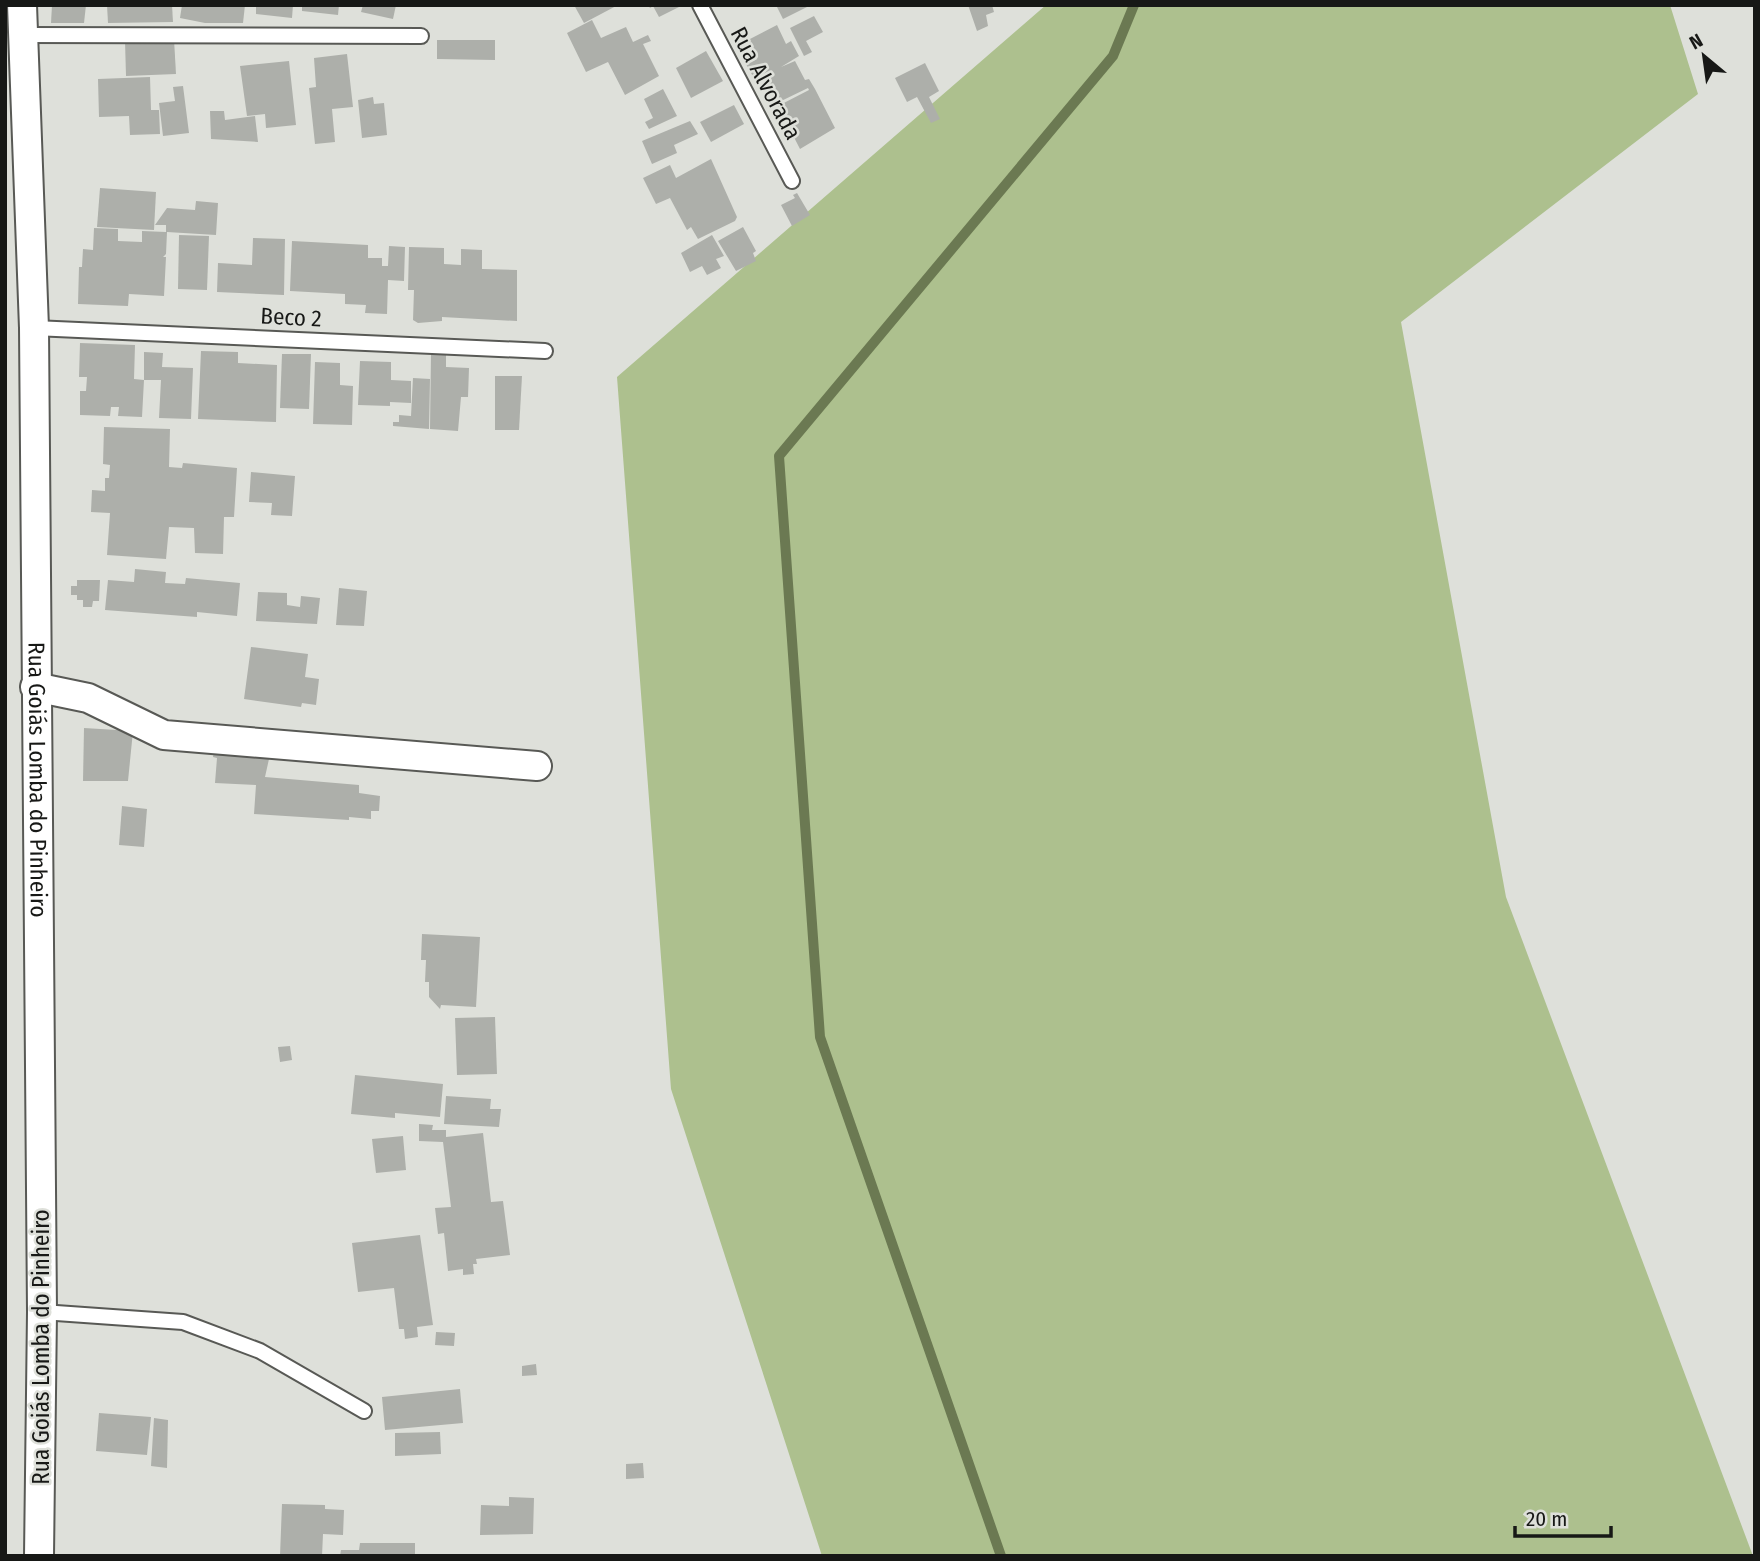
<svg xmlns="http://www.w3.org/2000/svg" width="1760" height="1561" font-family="'Fira Sans Condensed',sans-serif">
<rect width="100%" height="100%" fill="#dee0da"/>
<path fill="#adc08e" d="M1046,5H1670L1698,94L1401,322L1506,897L1753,1556H822L671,1089L617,377Z"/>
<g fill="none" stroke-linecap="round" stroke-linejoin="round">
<path stroke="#6b7952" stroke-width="10" d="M1001,1556L820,1037L779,456L1113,56L1134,5"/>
</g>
<g fill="#adafaa">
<path d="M52,5H86L84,23H51Z"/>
<path d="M107,5H172L173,22L108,23Z"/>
<path d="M182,5H245L243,23H205L180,18Z"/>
<path d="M256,5H293L292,18L256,14Z"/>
<path d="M302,5H339L338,15L302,11Z"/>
<path d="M363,5H396L393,19L361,12Z"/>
<path d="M574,5H618L584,23Z"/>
<path d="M648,5H683L659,17L653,6L650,8Z"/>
<path d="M776,5H811L783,19Z"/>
<path d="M968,5H992L994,12L986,15L988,26L977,31Z"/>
<path d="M814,16L823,32L806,41L812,52L804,56L790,28Z"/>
<path d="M592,20L601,38L626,27L633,42L648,35L651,41L643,44L659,76L625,95L608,62L586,72L567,33Z"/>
<path d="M777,25L786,44L791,41L799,56L781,67L795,61L805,80L809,79L815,89L835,128L800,149L778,106L809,90L808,88L777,103L763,76L755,80L746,64L757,59L748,40Z"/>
<path d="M174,39L176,74L126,76L125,41Z"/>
<path d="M437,40H495V60L437,59Z"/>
<path d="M706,51L723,81L691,98L676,68Z"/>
<path d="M347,54L353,107L332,109L335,142L315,144L309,88L316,87L314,58Z"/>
<path d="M289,61L296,125L266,128L265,114L247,116L240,66Z"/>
<path d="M925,63L939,91L929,97L940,119L931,123L917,97L907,102L895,78Z"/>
<path d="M150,77L151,110H159L160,134L130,135L129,116L99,117L98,79Z"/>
<path d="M183,86L189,133L163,136L159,103L175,101L173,87Z"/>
<path d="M663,89L677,116L649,129L645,122L653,118L644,99Z"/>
<path d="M373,97L374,104L384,103L387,135L362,138L358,100Z"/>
<path d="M734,105L744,124L711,142L700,122Z"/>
<path d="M210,111H224L225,120L255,116L258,142L211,139Z"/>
<path d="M690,121L698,134L674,145L677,153L652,164L642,141Z"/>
<path d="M711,159L737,217L735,221L698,239L691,227L687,230L670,198L656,204L643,178L670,165L676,178Z"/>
<path d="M100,188L156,192L154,230L97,227Z"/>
<path d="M797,193L810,215L792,226L781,205L795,198L793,195Z"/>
<path d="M196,201L218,203L216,235L167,232L166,254L163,257H166L164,296L129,294L128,306L78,304L79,267H82L83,249L93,250L94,228L118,229V241L142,242V231L166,232V225H155L167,208L195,210Z"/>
<path d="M743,227L756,251L753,253L756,261L736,271L718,241Z"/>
<path d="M179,235L209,236L207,290L178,289Z"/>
<path d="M712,235L724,256L716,259L721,268L707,275L702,266L690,272L681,253Z"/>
<path d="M253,238L285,239L284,295L217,292L218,263L252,265Z"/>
<path d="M292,241L368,245V258H382V266H388L389,246L405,247L404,281L388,280L387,314L365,313L366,305L345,304V294L290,291Z"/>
<path d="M409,247L444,248V264L461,265V249L482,250V269L517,270V321L442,317V321L418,323L413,320L414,290H408Z"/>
<path d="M80,343L135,345L134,379L144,380V352L163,353L162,367L193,368L191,419L159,418L161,380H144L142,417L118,416L119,407H111L110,416L80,415V391H86L87,377H79Z"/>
<path d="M201,351L238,352V363L277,365L276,422L198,419Z"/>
<path d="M431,353L446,354V367L469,368L468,397H461L458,431L430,429Z"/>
<path d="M282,354H311L309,409L280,408Z"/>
<path d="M360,361L391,362V380L411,381V403L390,402V406L358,405Z"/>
<path d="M315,362L340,363V385L353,386L352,425L313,424Z"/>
<path d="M495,376H522L519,430H495Z"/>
<path d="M413,378L430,379L429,429L393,426V422H399V415L411,416Z"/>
<path d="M104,427L170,429L169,467L182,468L183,463L237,468L234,517H224L223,554L195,553L194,528L169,527L166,559L107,555L110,513L91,512L92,490L105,491V478H109L110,465L103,464Z"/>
<path d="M251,472L295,476L292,516L271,515L272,503L249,502Z"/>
<path d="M135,569L166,572L165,583L185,584L186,578L240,583L237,616L197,612V617L105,610L108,580L134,582Z"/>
<path d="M77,580H100L99,601H93L92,607H83V600H77V595H71V586H77Z"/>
<path d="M339,588L367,591L364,626L336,625Z"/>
<path d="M258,592L287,593V605L300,607L301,596L320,598L317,624L256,621Z"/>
<path d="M251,647L308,654L305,677L319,679L316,705L302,703L301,707L244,699Z"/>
<path d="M84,728L133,731L128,781H83Z"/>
<path d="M214,750L269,759L265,777L359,785V793L380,796L379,811H371V819L349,817V820L254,814L256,785L215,783L217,758L213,757Z"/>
<path d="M122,806L147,809L144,847L119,845Z"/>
<path d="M422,934L480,937L476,1007L441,1005L440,1009L429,997V982H425L426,960H421Z"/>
<path d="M495,1017L497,1074L457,1075L455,1018Z"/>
<path d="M290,1046L292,1060L280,1062L278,1047Z"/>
<path d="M355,1075L443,1084L440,1117L395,1113V1118L351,1114Z"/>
<path d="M446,1096L491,1099L490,1109H501L499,1127L444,1124Z"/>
<path d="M419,1124L433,1125L432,1130H446V1137L483,1133L491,1202L503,1201L510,1255L476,1259L477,1264H473L474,1274L463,1275V1269L448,1271L444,1233L438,1234L435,1208L451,1207L443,1142L419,1141Z"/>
<path d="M403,1136L406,1170L376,1173L372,1139Z"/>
<path d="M420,1235L433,1325L417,1327L418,1337L405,1339L404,1329H399L394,1288L358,1292L352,1243Z"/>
<path d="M436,1332L455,1333L454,1346L435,1345Z"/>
<path d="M536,1364L537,1375L522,1376V1366Z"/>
<path d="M460,1389L463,1423L385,1430L382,1397Z"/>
<path d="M99,1413L151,1417L147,1455L96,1451Z"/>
<path d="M154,1418L168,1420L167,1468L151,1466Z"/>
<path d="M440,1432L441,1454L395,1456V1433Z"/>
<path d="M643,1463L644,1478L626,1479V1464Z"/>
<path d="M509,1497L534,1498L533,1534L480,1535L481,1505L509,1506Z"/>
<path d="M282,1504L325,1505V1509L344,1510L343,1535L323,1534L322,1556H280Z"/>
<path d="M360,1543H415V1556H340L341,1550H359Z"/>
</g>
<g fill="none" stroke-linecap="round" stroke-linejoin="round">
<defs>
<g id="lane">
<path d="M700,5L792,181"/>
<path d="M23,35L421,36"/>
<path d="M34,328L545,351"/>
<path d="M42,1312L183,1322L260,1351L364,1411"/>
</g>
<g id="street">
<path id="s1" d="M22,5L34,328L42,1312L39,1556"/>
<path d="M35,687L88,698L164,735L537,766"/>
</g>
</defs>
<use href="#lane" stroke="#585955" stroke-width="18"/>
<use href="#street" stroke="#585955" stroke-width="32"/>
<use href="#lane" stroke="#fff" stroke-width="14"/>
<use href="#street" stroke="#fff" stroke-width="28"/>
</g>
<g text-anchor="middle" stroke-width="5" stroke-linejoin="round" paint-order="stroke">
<g font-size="23" fill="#171816" stroke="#dee0da">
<text transform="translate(766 83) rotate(62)" y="8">Rua Alvorada</text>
<text transform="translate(291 317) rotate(3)" y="8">Beco 2</text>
<text dy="8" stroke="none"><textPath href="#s1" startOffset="775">Rua Goiás Lomba do Pinheiro</textPath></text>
<text transform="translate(41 1347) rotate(-90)" y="8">Rua Goiás Lomba do Pinheiro</text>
</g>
</g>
<rect width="1760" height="1561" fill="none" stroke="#171816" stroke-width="14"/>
<g transform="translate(1704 56) rotate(331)" stroke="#dee0da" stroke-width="5" paint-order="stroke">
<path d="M0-5L12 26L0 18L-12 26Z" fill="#171816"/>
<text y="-10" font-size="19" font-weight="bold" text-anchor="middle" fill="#171816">N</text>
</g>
<path d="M1515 1526v10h96v-10" fill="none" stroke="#171816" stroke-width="3.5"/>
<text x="1526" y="1526" font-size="21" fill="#171816" stroke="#dee0da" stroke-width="5" paint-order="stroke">20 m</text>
</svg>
